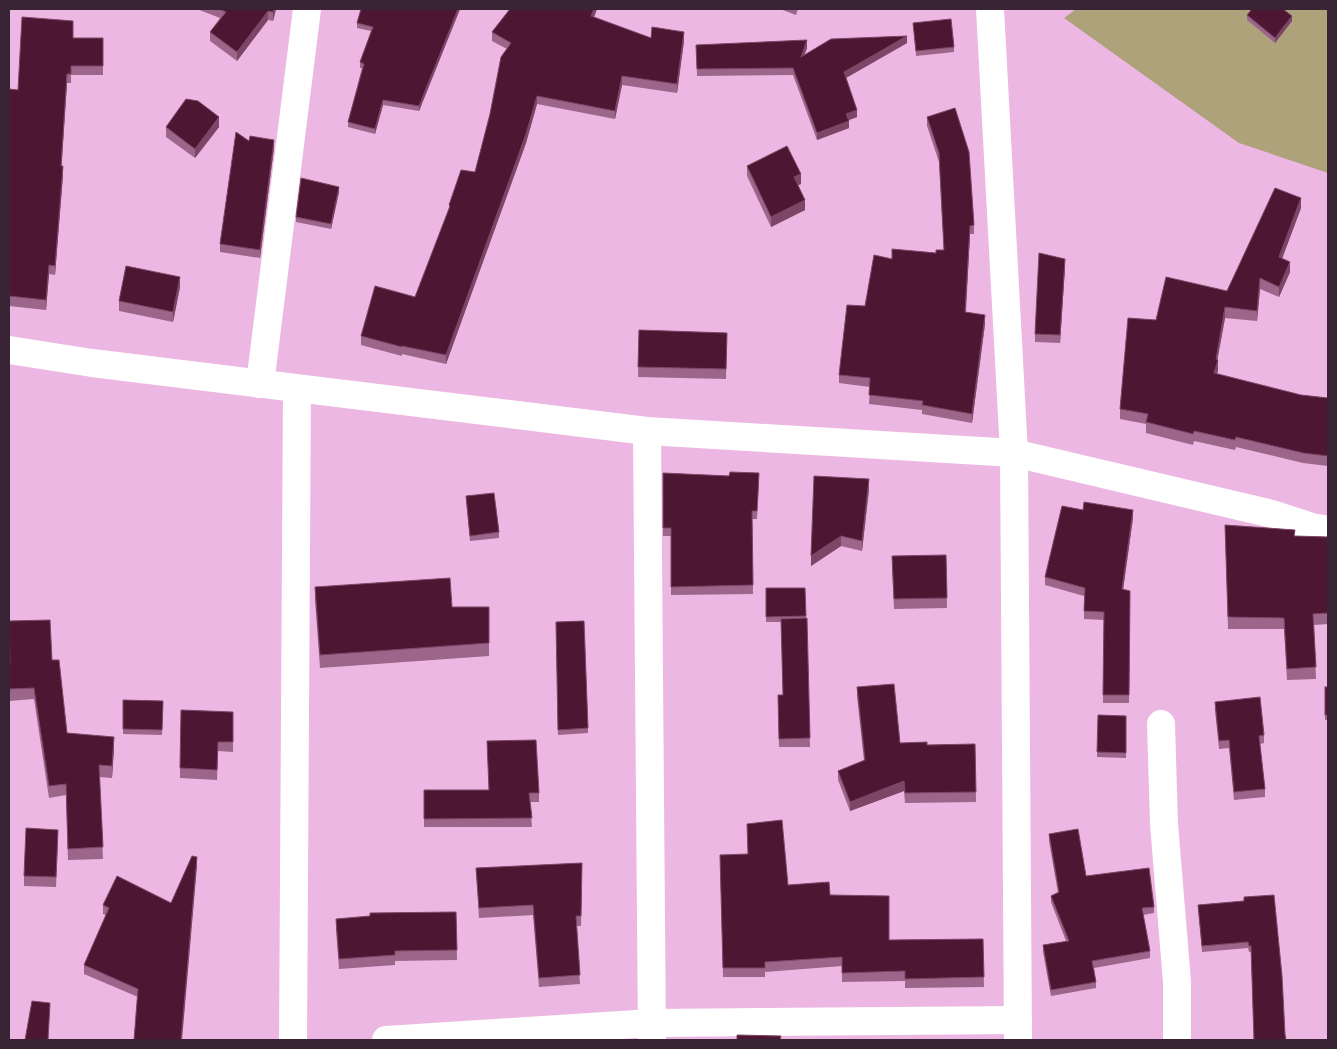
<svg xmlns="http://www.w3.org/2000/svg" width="1337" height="1049" font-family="Figtree,sans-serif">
<rect width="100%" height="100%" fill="#ecb7e2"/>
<path fill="#aea27a" d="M1076,9H1328V173L1239,143L1064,18Z"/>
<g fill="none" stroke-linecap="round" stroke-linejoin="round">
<g stroke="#fff" stroke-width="28">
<path d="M990,9L1014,453L1018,1040"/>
<path d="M9,350L92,363L647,431L1014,453L1272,514L1312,527L1328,530"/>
<path d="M260,384L307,9"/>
<path d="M647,431L652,1040"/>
<path d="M1161,724L1164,824L1177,982V1040"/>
<path d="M293,1040L297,389"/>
<path d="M386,1040L652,1023L1018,1020"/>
</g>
</g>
<g fill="#9c668a">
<path d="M197,9H276L273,21L268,20L237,61L210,41V32L220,18Z"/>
<path d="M361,9H460L419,111L383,105L375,134L348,127V122L362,68H360V62L371,31L357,28V23Z"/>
<path d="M510,9H597L594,17L651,38L684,41L677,93L622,85L615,119L537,104L526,143L446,364L402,354V356L361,345V336L415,297L449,210V205L475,172L507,49L492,41V32Z"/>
<path d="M780,9H798L796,15Z"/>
<path d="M1247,15L1292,21L1275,43L1247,20Z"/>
<path d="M913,23L954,47V52L916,56Z"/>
<path d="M73,38H103V75H71V83H67L61,166L63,175L55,275L49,274L46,310L9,306V89L18,90Z"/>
<path d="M907,43L846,78L857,117L849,120V128L817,140L793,75L697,76L696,45L807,48L804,55Z"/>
<path d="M927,117L974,225V234H970L966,313L985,324L972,423L922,414V410L869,404L870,387L839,383V375L865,306L892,259V249L936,253L944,250L939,162L927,126Z"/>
<path d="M166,127H219L195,158L166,137Z"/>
<path d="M249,141L274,148L260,258L220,252V244Z"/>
<path d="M747,166L801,184L798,185L805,210L771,227L747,176Z"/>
<path d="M339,192L331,229L296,222V217Z"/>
<path d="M1301,208L1282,258L1290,272L1279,297L1260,289L1257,321L1225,318L1217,360L1218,370L1217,374L1301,395L1328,398V466L1303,463L1236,447L1235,450L1194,441L1193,445L1146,433V424L1120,419V409L1156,320L1227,291Z"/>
<path d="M1065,267L1060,343L1035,342V334Z"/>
<path d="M180,287L173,322L119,311V301Z"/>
<path d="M639,330L727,333L726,379L638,377Z"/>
<path d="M663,473L729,476L759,481L757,519H752L753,594L671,595V536H663Z"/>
<path d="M869,489L862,551L841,546L811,566Z"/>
<path d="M466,496L499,532V538L470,541Z"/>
<path d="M1083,510L1133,518L1123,590L1130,591L1129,703H1103L1104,620L1084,619V596L1045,585V577Z"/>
<path d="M1225,525L1295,536L1328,537V624L1314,625L1316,679L1287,680L1284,629H1228Z"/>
<path d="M946,555L947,608L894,609L892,566Z"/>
<path d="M315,587L452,607H489V656L320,668L315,600Z"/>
<path d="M766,588H805L810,747H779L778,695H783L781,622H766Z"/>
<path d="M584,621L588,733L558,735L556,622Z"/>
<path d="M52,660L67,733L114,748L112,778L99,777L103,859L68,860L66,795L49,798L34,699L9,701V663Z"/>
<path d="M857,687L900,743L927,745L975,744L976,802L905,803L904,791L850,811L838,780V771L864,761L857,696Z"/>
<rect x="1325" y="687" width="3" height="33"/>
<path d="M123,700L163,701L162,735L123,734Z"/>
<path d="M1215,702L1264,735V743L1260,744L1265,789V797L1234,800L1229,748L1219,749L1215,710Z"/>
<path d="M233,712V752L218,751L217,780L180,778V768Z"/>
<path d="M1098,715L1126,716V758L1097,757Z"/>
<path d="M424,790L539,793V802H530L532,827H424Z"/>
<path d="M1049,834L1086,876L1154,907V913L1143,915L1150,951V958L1094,968L1096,982V988L1051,996L1043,952V945L1066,941L1051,902V896L1058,893L1049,841Z"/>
<path d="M58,840L56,887L24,886V876Z"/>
<path d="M720,855L788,885L830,895L889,940L983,939L984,987L905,988V981L842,982V966L765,972V977H723Z"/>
<path d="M582,863L581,926H576L580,984L539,987L533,915L479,918L476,868Z"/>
<path d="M197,866L138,997L84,974V965L106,915L103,914V905L171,903Z"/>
<path d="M1274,895L1254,1040L1251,952H1249L1248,948L1202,952L1198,905L1244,901Z"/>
<path d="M456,912L457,960L395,961V965L339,969L336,929V919Z"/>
</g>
<g fill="#7d4667">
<path d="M274,9H276L273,21V12Z"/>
<path d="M458,9H460L419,111V106Z"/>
<path d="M594,9H597L591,25V16Z"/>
<path d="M268,11V20L237,61V52Z"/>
<path d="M1292,16V21L1275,43V38Z"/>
<path d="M684,32V41L677,93V84Z"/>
<path d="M907,36V43L844,79V72Z"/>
<path d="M807,40V48L801,64V57Z"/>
<path d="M67,74V83L61,175V166Z"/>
<path d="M622,76V85L615,119V111Z"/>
<path d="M537,96V104L526,143L446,364V355Z"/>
<path d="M383,100V105L375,134V129Z"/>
<path d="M857,110V117L846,121V114Z"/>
<path d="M219,117V127L195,158V149Z"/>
<path d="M849,121V128L817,140V133Z"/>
<path d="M274,140V148L260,258V250Z"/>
<path d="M63,166V175L55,275V266Z"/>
<path d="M801,174V184L794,187V177Z"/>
<path d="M339,187V192L331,229V224Z"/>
<path d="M1301,198V208L1279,267V257Z"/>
<path d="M805,200V210L771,227V217Z"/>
<path d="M970,226V234L965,321V312Z"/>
<path d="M1065,259V267L1060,343V335Z"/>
<path d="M1290,262V272L1279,297V287Z"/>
<path d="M49,265V274L46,310V300Z"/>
<path d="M180,277V287L173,322V312Z"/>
<path d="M1260,278V289L1257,321V311Z"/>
<path d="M1225,307V318L1217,362L1218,360V370L1214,383V373L1216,359Z"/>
<path d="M985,315V324L972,423V414Z"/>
<path d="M869,479V489L862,551V541Z"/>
<path d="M1133,510V518L1122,597V589Z"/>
<path d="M841,536V546L811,566V556Z"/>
<path d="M114,737V748L112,778V766Z"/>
<path d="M904,781V791L850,811V802Z"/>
<path d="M197,857V866L182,1040H181Z"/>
</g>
<g fill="#4d1632" stroke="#7d4667">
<path d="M219,9H274L273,12L268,11L237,52L210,32L226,12Z"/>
<path d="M361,9H458L419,106L383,100L375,129L348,122L364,64L360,62L373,27L357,23Z"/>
<path d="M510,9H594L591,16L651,38L652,27L684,32L677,84L622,76L615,111L537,96L526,134L446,355L402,346V347L361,336L375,286L415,297L450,206L449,205L461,170L475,172L490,114L501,57L511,43L492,32Z"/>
<path d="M1252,9H1283L1292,16L1275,38L1247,15Z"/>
<path d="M22,17L73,21V38H103V66H71V74H67L61,166H63L55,266L49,265L46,300L9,296V89L18,90Z"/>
<path d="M951,19L954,47L916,51L913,23Z"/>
<path d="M907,36L844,72L857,110L846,114L849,121L817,133L793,68L697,69L696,45L807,40L801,57L831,39Z"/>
<path d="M186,99L198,101L219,117L195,149L166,127Z"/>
<path d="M955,108L969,152L974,225L970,226L965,312L985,315L972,414L922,405L923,401L869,395L870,378L839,375L847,305L865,306L874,255L892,259V249L936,253V250H944L939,153L927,117Z"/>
<path d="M236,132L249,141L250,136L274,140L260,250L220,244Z"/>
<path d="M787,146L801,174L794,177L805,200L771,217L747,166Z"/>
<path d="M301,178L339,187L331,224L296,217Z"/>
<path d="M1275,188L1301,198L1279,257L1290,262L1279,287L1260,278L1257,311L1225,307L1216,359L1218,360L1214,373L1301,395L1328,398V456L1303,453L1236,437L1235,440L1194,431L1193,434L1146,422L1148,414L1120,409L1128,318L1156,320L1166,277L1227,291Z"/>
<path d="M1039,253L1065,259L1060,335L1035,334Z"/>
<path d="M126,266L180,277L173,312L119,301Z"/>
<path d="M639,330L727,333L726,369L638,367Z"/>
<path d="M730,472L759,473L757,511H752L753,585L671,587V528H663V473L729,476Z"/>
<path d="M814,476L869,479L862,541L841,536L811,556Z"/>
<path d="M494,493L499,532L470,536L466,496Z"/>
<path d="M1084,502L1133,510L1122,589L1130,591L1129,695H1103L1104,612L1084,611L1085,588L1045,577L1062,506L1083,510Z"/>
<path d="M1225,525L1295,530L1294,536L1328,537V613L1313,614L1316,667L1287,669L1284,618L1228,617Z"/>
<path d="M946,555L947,598L894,599L892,556Z"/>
<path d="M450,578L452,607H489V643L320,655L315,587Z"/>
<path d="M766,588H805L806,616L766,617Z"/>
<path d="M807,618L810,738L779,739L778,695H783L781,619Z"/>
<path d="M50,620L52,660H59L67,733L114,737L112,766L99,765L103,847L68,849L66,784L49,786L34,688L9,689V663H10L9,621Z"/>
<path d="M584,621L588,728L558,730L556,622Z"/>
<path d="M894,684L900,743L927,742V745L975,744L976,792L905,793L904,781L850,802L838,771L865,760L857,687Z"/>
<rect x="1325" y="687" width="3" height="28"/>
<path d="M1260,697L1264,735L1259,736L1265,789L1234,792L1229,740L1219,741L1215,702Z"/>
<path d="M123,700L163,701L162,730L123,729Z"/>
<path d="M181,710L233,712V742H218L217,770L180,768Z"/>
<path d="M1098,715L1126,716V753L1097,752Z"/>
<path d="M536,740L539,793H529L532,818L424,819V790H489L487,741Z"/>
<path d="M782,820L788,885L829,882L830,895L889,896V940L983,939L984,977L905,979V971L842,973V957L765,962V968H723L720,855L748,854L747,824Z"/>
<path d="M26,828L58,830L56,877L24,876Z"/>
<path d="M1078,829L1086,876L1149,868L1154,907L1142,908L1150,951L1092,961L1096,982L1051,990L1043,945L1069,941L1051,896L1059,892L1049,834Z"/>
<path d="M192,856L197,857L181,1040H134L138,989L84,965L109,908L103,905L117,876L171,903Z"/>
<path d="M582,863L581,916H576L580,975L539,978L533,905L479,908L476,868Z"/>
<path d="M1274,895L1282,976L1285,1034L1286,1040H1253H1254L1251,946H1249L1248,942L1202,946L1198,905L1244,901V897Z"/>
<path d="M456,912L457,950L395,951V955L339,959L336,919L370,916V913Z"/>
<path d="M32,1001L50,1003L48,1040H25Z"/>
<path d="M737,1035L781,1036L780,1040H737Z"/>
</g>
<rect width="1337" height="1049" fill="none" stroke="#392435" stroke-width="20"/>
</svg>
